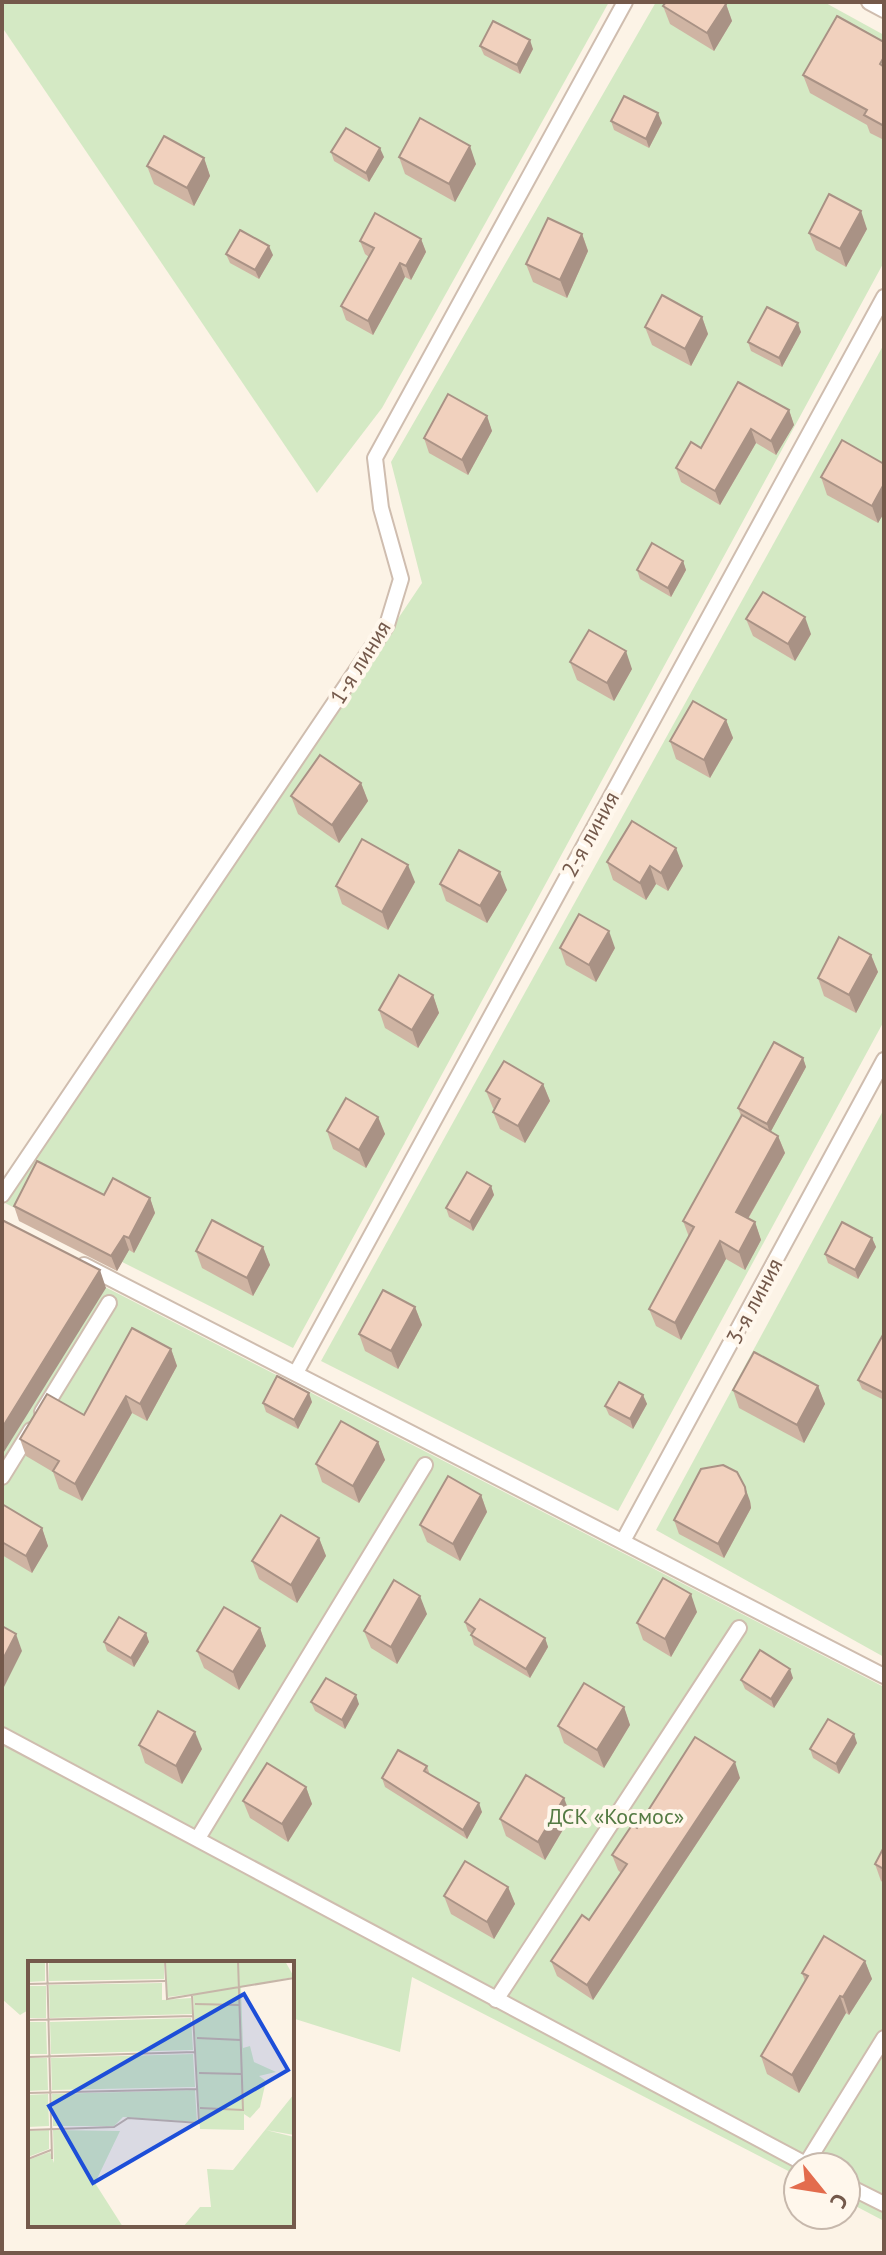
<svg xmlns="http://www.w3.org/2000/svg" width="886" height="2255" font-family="'PT Sans',sans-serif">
<rect width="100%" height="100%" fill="#fcf3e6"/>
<g fill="#d4e9c4">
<path d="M2,2H609L382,408L317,493L2,27Z"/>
<path d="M656,2H824L884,35V262L293,1348L5,1203L422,583L391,462Z"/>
<path d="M884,344V1021L618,1511L321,1361Z"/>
<path d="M884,1109V1657L656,1530Z"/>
<path d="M2,1234L884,1687V2221L846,2201V2167H798V2176L412,1977L400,2052L292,2018V1963H30V2009L20,2015L2,1999Z"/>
</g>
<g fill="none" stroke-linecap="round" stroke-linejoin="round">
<defs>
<g id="lane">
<path d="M869,2L884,10"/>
<path d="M2,1195L387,625L401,579L381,508L375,458L625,2"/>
<path d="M84,1265L884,1676"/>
<path d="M297,1371L884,297"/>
<path d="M42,1412L109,1303"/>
<path d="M2,1477L31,1430"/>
<path d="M623,1541L884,1060"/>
<path d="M2,1735L811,2167"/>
<path d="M198,1838L425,1465"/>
<path d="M496,2000L739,1628"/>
<path d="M806,2164L884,2038"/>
<path d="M846,2185L884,2204"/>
</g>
</defs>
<use href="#lane" stroke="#cfbdaf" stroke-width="18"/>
<use href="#lane" stroke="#fff" stroke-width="14"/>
</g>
<g fill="#cfb4a3">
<path d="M726,4L732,21L714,51L670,24L663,6Z"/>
<path d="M884,42V140L870,133L867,125L810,93L803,75Z"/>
<path d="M480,46L533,49L520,74L484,55Z"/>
<path d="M611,121L662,123L649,148L614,130Z"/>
<path d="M331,152L384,157L369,182L334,161Z"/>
<path d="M399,157L476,164L455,202L405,174Z"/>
<path d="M204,158L210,176L194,206L154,184L147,166Z"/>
<path d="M867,229L846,267L816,250L809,233Z"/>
<path d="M582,234L588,251L567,298L533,282L526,264Z"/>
<path d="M421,239L426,252L411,280L405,277L373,335L346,320L341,306L369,257L365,254L360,241Z"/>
<path d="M226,254L273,255L259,279L230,263Z"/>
<path d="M702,317L708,334L691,366L652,345L645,327Z"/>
<path d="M801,332L782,367L751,351L748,342Z"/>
<path d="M789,410L794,425L776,455L756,443L720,505L681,482L676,468L701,448Z"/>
<path d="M487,416L492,431L468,475L429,453L424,438Z"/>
<path d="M884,464V513L878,523L827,495L821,477Z"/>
<path d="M683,561L686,570L671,597L640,579L637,570Z"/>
<path d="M746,619L811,634L795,661L753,636Z"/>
<path d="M570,662L632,669L614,701L577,680Z"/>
<path d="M726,720L733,738L710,778L676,759L670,741Z"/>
<path d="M361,783L368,801L339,843L298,814L291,796Z"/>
<path d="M607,862L683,866L668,891L656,884L646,900L613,880Z"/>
<path d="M415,882L388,930L342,904L336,886Z"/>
<path d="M440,884L507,890L487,923L446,901Z"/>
<path d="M560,948H615L596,982L566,965Z"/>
<path d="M871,955L878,972L856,1013L824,996L818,978Z"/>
<path d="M433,995L439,1013L418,1048L385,1028L379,1010Z"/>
<path d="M803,1058L806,1067L771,1131L778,1136L785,1153L748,1219L755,1222L761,1240L745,1270L726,1259L681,1340L656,1326L649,1309L689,1237L683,1221L741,1116L738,1108Z"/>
<path d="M543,1084L550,1101L525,1143L500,1129L493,1112L495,1110L493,1108L486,1091Z"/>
<path d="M378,1117L385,1134L366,1168L333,1149L327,1131Z"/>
<path d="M491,1186L494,1195L473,1231L449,1217L446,1208Z"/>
<path d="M104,1195L150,1198L155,1213L134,1253L129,1250L117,1271L19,1221L14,1206Z"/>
<path d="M872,1238L876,1247L858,1279L828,1263L825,1254Z"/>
<path d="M263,1247L270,1265L253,1296L202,1268L196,1251Z"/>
<path d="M415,1307L422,1325L398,1369L365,1351L359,1334Z"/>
<path d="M884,1333V1400L862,1389L858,1380Z"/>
<path d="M171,1349L177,1366L147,1421L132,1413L82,1501L59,1489L53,1472L26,1456L20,1439L84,1415Z"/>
<path d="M818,1386L825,1404L804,1443L739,1408L733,1390Z"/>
<path d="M643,1395L647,1404L633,1429L609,1415L605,1406Z"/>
<path d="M312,1402L298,1429L266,1412L263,1403Z"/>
<path d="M378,1442L385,1460L359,1503L322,1482L316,1464Z"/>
<path d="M481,1495L487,1512L460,1561L427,1542L420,1525Z"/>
<path d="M750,1501L751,1508L724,1558L679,1534L674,1520Z"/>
<path d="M2,1504L42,1528L48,1546L32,1573L2,1555Z"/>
<path d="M319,1538L326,1556L297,1603L259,1579L252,1561Z"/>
<path d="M697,1612L671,1657L643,1640L637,1623Z"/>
<path d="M427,1614L397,1664L371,1648L364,1631Z"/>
<path d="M465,1622L545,1638L548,1647L530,1678L474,1645L471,1635L472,1634L468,1631Z"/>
<path d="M260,1628L266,1646L239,1690L204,1668L197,1651Z"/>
<path d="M146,1633L149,1642L134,1667L107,1651L104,1642Z"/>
<path d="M793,1678L774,1708L745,1689L741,1680Z"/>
<path d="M311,1702L359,1704L345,1729L315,1711Z"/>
<path d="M624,1707L630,1725L604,1768L564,1743L558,1726Z"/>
<path d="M857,1743L839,1774L813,1758L810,1749Z"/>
<path d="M139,1745L202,1749L182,1784L145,1763Z"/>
<path d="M427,1766L430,1775L482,1812L467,1839L385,1787L382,1778Z"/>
<path d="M740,1778L593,2000L557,1976L551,1961L589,1920L621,1873L618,1870L612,1855L637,1828Z"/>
<path d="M306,1787L312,1804L288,1842L250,1818L243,1801Z"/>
<path d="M571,1816L545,1860L506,1836L500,1819Z"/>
<path d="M884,1847V1883L881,1881L875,1864Z"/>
<path d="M508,1887L515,1904L494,1939L451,1914L444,1896Z"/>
<path d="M865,1961L872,1979L849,2015L846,2013L799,2093L767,2074L761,2056L805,1981L802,1973Z"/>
</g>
<g fill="#a99285">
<path d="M726,4L732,21L714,51L707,33Z"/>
<path d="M530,40L533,49L520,74L517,65Z"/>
<path d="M658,113L662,123L649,148L646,139Z"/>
<path d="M470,146L476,164L455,202L449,184Z"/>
<path d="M380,148L384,157L369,182L366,173Z"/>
<path d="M204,158L210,176L194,206L187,188Z"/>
<path d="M861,211L867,229L846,267L840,249Z"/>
<path d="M582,234L588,251L567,298L560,280Z"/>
<path d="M421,239L426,252L411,280L406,266Z"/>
<path d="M269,246L273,255L259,279L255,270Z"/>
<path d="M400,263L405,277L373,335L368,321Z"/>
<path d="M702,317L708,334L691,366L685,349Z"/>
<path d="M798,323L801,332L782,367L779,358Z"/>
<path d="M789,410L794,425L776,455L771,441Z"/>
<path d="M487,416L492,431L468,475L462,460Z"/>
<path d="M751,429L756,443L720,505L715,491Z"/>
<path d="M884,484V513L878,523L872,506Z"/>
<path d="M683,561L686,570L671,597L668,588Z"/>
<path d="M805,617L811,634L795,661L788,644Z"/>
<path d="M626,651L632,669L614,701L607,683Z"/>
<path d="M726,720L733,738L710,778L704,760Z"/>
<path d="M361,783L368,801L339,843L332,825Z"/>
<path d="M676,848L683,866L668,891L661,873Z"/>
<path d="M408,865L415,882L388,930L382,912Z"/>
<path d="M650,866L656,884L646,900L640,883Z"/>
<path d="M500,872L507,890L487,923L480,906Z"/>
<path d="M609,931L615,948L596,982L589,965Z"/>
<path d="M871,955L878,972L856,1013L849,995Z"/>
<path d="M433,995L439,1013L418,1048L412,1030Z"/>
<path d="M803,1058L806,1067L770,1133L767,1124Z"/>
<path d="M543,1084L550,1101L525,1143L518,1126Z"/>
<path d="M378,1117L385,1134L366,1168L359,1150Z"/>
<path d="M778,1136L785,1153L742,1229L736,1212Z"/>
<path d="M491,1186L494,1195L473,1231L470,1222Z"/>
<path d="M150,1198L155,1213L134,1253L129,1238Z"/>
<path d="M755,1222L761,1240L745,1270L739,1252Z"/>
<path d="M124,1236L129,1250L117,1271L111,1256Z"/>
<path d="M872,1238L876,1247L858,1279L855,1270Z"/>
<path d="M720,1241L726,1259L681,1340L675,1323Z"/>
<path d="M263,1247L270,1265L253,1296L247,1278Z"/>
<path d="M100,1270L106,1288L2,1455V1428Z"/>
<path d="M415,1307L422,1325L398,1369L391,1351Z"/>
<path d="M171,1349L177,1366L147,1421L140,1404Z"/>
<path d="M818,1386L825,1404L804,1443L797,1425Z"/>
<path d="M309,1393L312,1402L298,1429L294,1420Z"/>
<path d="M643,1395L647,1404L633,1429L630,1419Z"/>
<path d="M126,1396L132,1413L82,1501L75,1484Z"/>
<path d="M378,1442L385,1460L359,1503L353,1486Z"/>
<path d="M745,1487L750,1501L751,1508L724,1558L718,1544Z"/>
<path d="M481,1495L487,1512L460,1561L453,1544Z"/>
<path d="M42,1528L48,1546L32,1573L26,1556Z"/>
<path d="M319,1538L326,1556L297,1603L291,1585Z"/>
<path d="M691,1594L697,1612L671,1657L665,1639Z"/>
<path d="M420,1596L427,1614L397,1664L391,1647Z"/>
<path d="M260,1628L266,1646L239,1690L233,1672Z"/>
<path d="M146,1633L149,1642L134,1667L131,1658Z"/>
<path d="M16,1634L22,1651L2,1691V1661Z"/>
<path d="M545,1638L548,1647L530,1678L526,1669Z"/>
<path d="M790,1669L793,1678L774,1708L771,1699Z"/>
<path d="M356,1695L359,1704L345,1729L342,1720Z"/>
<path d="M624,1707L630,1725L604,1768L597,1750Z"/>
<path d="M195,1732L202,1749L182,1784L176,1766Z"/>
<path d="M854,1734L857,1743L839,1774L836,1764Z"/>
<path d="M735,1762L740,1778L593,2000L587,1985Z"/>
<path d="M306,1787L312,1804L288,1842L282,1824Z"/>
<path d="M564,1798L571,1816L545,1860L538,1842Z"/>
<path d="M479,1803L482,1812L467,1839L463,1830Z"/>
<path d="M508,1887L515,1904L494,1939L487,1922Z"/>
<path d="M865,1961L872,1979L849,2015L843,1997Z"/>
<path d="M840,1996L846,2013L799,2093L792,2075Z"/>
</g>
<g fill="#f1d1be" stroke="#a99285" stroke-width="2">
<path d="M666,2H723L726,4L707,33L663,6Z"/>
<path d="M837,16L884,42V57L880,64L884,67V126L864,115L867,110L803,75Z"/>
<path d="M493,21L530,40L517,65L480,46Z"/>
<path d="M624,96L658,113L646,139L611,121Z"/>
<path d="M420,118L470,146L449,184L399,157Z"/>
<path d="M346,128L380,148L366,173L331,152Z"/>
<path d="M164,136L204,158L187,188L147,166Z"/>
<path d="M829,194L861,211L840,249L809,233Z"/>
<path d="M375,213L421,239L406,266L400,263L368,321L341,306L374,248L360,241Z"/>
<path d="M548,218L582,234L560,280L526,264Z"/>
<path d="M240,230L269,246L255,270L226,254Z"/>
<path d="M662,295L702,317L685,349L645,327Z"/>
<path d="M767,307L798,323L779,358L748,342Z"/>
<path d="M738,382L789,410L771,441L751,429L715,491L676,468L691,442L701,448Z"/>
<path d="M448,394L487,416L462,460L424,438Z"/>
<path d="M842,440L884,464V484L872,506L821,477Z"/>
<path d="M652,543L683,561L668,588L637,570Z"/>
<path d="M763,592L805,617L788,644L746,619Z"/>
<path d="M589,630L626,651L607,683L570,662Z"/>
<path d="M693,701L726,720L704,760L670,741Z"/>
<path d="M320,755L361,783L332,825L291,796Z"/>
<path d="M632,821L676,848L661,873L650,866L640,883L607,862Z"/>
<path d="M362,839L408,865L382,912L336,886Z"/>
<path d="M459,850L500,872L480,906L440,884Z"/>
<path d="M579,914L609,931L589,965L560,948Z"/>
<path d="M839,937L871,955L849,995L818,978Z"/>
<path d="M399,975L433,995L412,1030L379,1010Z"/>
<path d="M774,1042L803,1058L767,1124L738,1108Z"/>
<path d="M504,1061L543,1084L518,1126L493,1112L500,1099L486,1091Z"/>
<path d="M346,1098L378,1117L359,1150L327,1131Z"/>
<path d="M742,1115L778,1136L736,1212L755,1222L739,1252L720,1241L675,1323L649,1309L694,1227L683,1221Z"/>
<path d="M37,1161L104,1195L113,1178L150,1198L129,1238L124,1236L111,1256L14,1206Z"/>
<path d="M467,1172L491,1186L470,1222L446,1208Z"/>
<path d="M2,1220L100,1270L2,1428Z"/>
<path d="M212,1220L263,1247L247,1278L196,1251Z"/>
<path d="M842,1222L872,1238L855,1270L825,1254Z"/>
<path d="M383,1290L415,1307L391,1351L359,1334Z"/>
<path d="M132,1328L171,1349L140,1404L126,1396L75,1484L53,1471L59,1461L20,1439L47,1394L84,1415Z"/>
<path d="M884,1333V1393L858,1380Z"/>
<path d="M754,1352L818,1386L797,1425L733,1390Z"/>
<path d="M277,1376L309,1393L294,1420L263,1403Z"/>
<path d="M619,1382L643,1395L630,1419L605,1406Z"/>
<path d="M341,1421L378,1442L353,1486L316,1464Z"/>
<path d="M723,1465L737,1472L745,1487L746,1494L718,1544L674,1520L701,1469Z"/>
<path d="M448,1476L481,1495L453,1544L420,1525Z"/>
<path d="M2,1504L42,1528L26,1556L2,1542Z"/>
<path d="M281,1515L319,1538L291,1585L252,1561Z"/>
<path d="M663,1578L691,1594L665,1639L637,1623Z"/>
<path d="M394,1580L420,1596L391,1647L364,1631Z"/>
<path d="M480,1599L545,1638L526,1669L471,1635L475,1629L465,1622Z"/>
<path d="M224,1607L260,1628L233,1672L197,1651Z"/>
<path d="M119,1617L146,1633L131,1658L104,1642Z"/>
<path d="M2,1626L16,1634L2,1661Z"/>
<path d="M760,1650L790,1669L771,1699L741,1680Z"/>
<path d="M326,1678L356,1695L342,1720L311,1702Z"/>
<path d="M584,1683L624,1707L597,1750L558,1726Z"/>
<path d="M158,1711L195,1732L176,1766L139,1745Z"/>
<path d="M828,1719L854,1734L836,1764L810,1749Z"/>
<path d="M695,1737L735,1762L587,1985L551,1961L582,1915L589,1920L627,1864L612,1855L632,1825L637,1828Z"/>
<path d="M398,1750L427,1766L424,1771L479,1803L463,1830L382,1778Z"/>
<path d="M267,1763L306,1787L282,1824L243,1801Z"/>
<path d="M526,1775L564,1798L538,1842L500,1819Z"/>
<path d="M884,1847V1869L875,1864Z"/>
<path d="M465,1861L508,1887L487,1922L444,1896Z"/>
<path d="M824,1936L865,1961L843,1997L840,1996L792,2075L761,2056L808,1976L802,1973Z"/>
</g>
<g text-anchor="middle" stroke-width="8" stroke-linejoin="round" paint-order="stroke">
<g font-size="22" fill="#74594b" stroke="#fff7ec">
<text transform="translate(360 662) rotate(-58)" y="8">1-я линия</text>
<text transform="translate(590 834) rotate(-61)" y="8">2-я линия</text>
<text transform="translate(754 1301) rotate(-62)" y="8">3-я линия</text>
</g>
<g font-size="22" fill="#547a43" stroke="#fff7ec">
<text x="616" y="1824">ДСК «Космос»</text>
</g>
</g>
<g transform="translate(28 1961)">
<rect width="266" height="266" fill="#fcf3e6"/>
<path d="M0,0H17V20L0,21ZM21,0H136V18L21,20ZM138,0H257L266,16L213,26L215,87L222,85L226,101L248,111L231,115L238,120L232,146L222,157L216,153V169L172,168L165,33L139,36ZM134,22V39L163,37L164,53L22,57L21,24ZM0,25H18V57H0ZM163,57L165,89L23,93L22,61ZM0,61H18L19,93H0ZM165,93L167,126L24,129L23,97ZM0,97H19L20,129L0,130ZM167,129L169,161L95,156L86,165H25L24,133ZM20,133L21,165L0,166V134ZM266,133V174L238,169L266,176V266H155L172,246H183L179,208L205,209ZM21,169V188L0,196V170ZM25,169L92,170L67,222L95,266H0V199L22,191L26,202Z" fill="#d4e9c4"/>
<path fill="none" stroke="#c6b5a8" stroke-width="2" d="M19,0L24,198M137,0L139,38L266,17M0,23L137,20M167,43L212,44M0,59L166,55M169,77L213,79M0,96L167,91M171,112L214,113M0,132L169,128M172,147L215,149L210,0M0,169L86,166L100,157L171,162L164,35M0,198L23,189"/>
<path fill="#1d4ed8" fill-opacity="0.15" stroke="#1d4ed8" stroke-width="4" d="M216,33L260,109L65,222L21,145Z"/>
<rect width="266" height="266" fill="none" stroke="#74594b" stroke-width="4"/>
</g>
<rect width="886" height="2255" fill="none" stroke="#74594b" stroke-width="8"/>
<g transform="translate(822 2191) rotate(120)"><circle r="38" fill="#fff7ec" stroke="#c7b8ac" stroke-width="2"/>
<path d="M0-6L14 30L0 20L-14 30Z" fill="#e36c4d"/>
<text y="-12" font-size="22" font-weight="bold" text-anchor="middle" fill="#74594b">С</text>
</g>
</svg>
